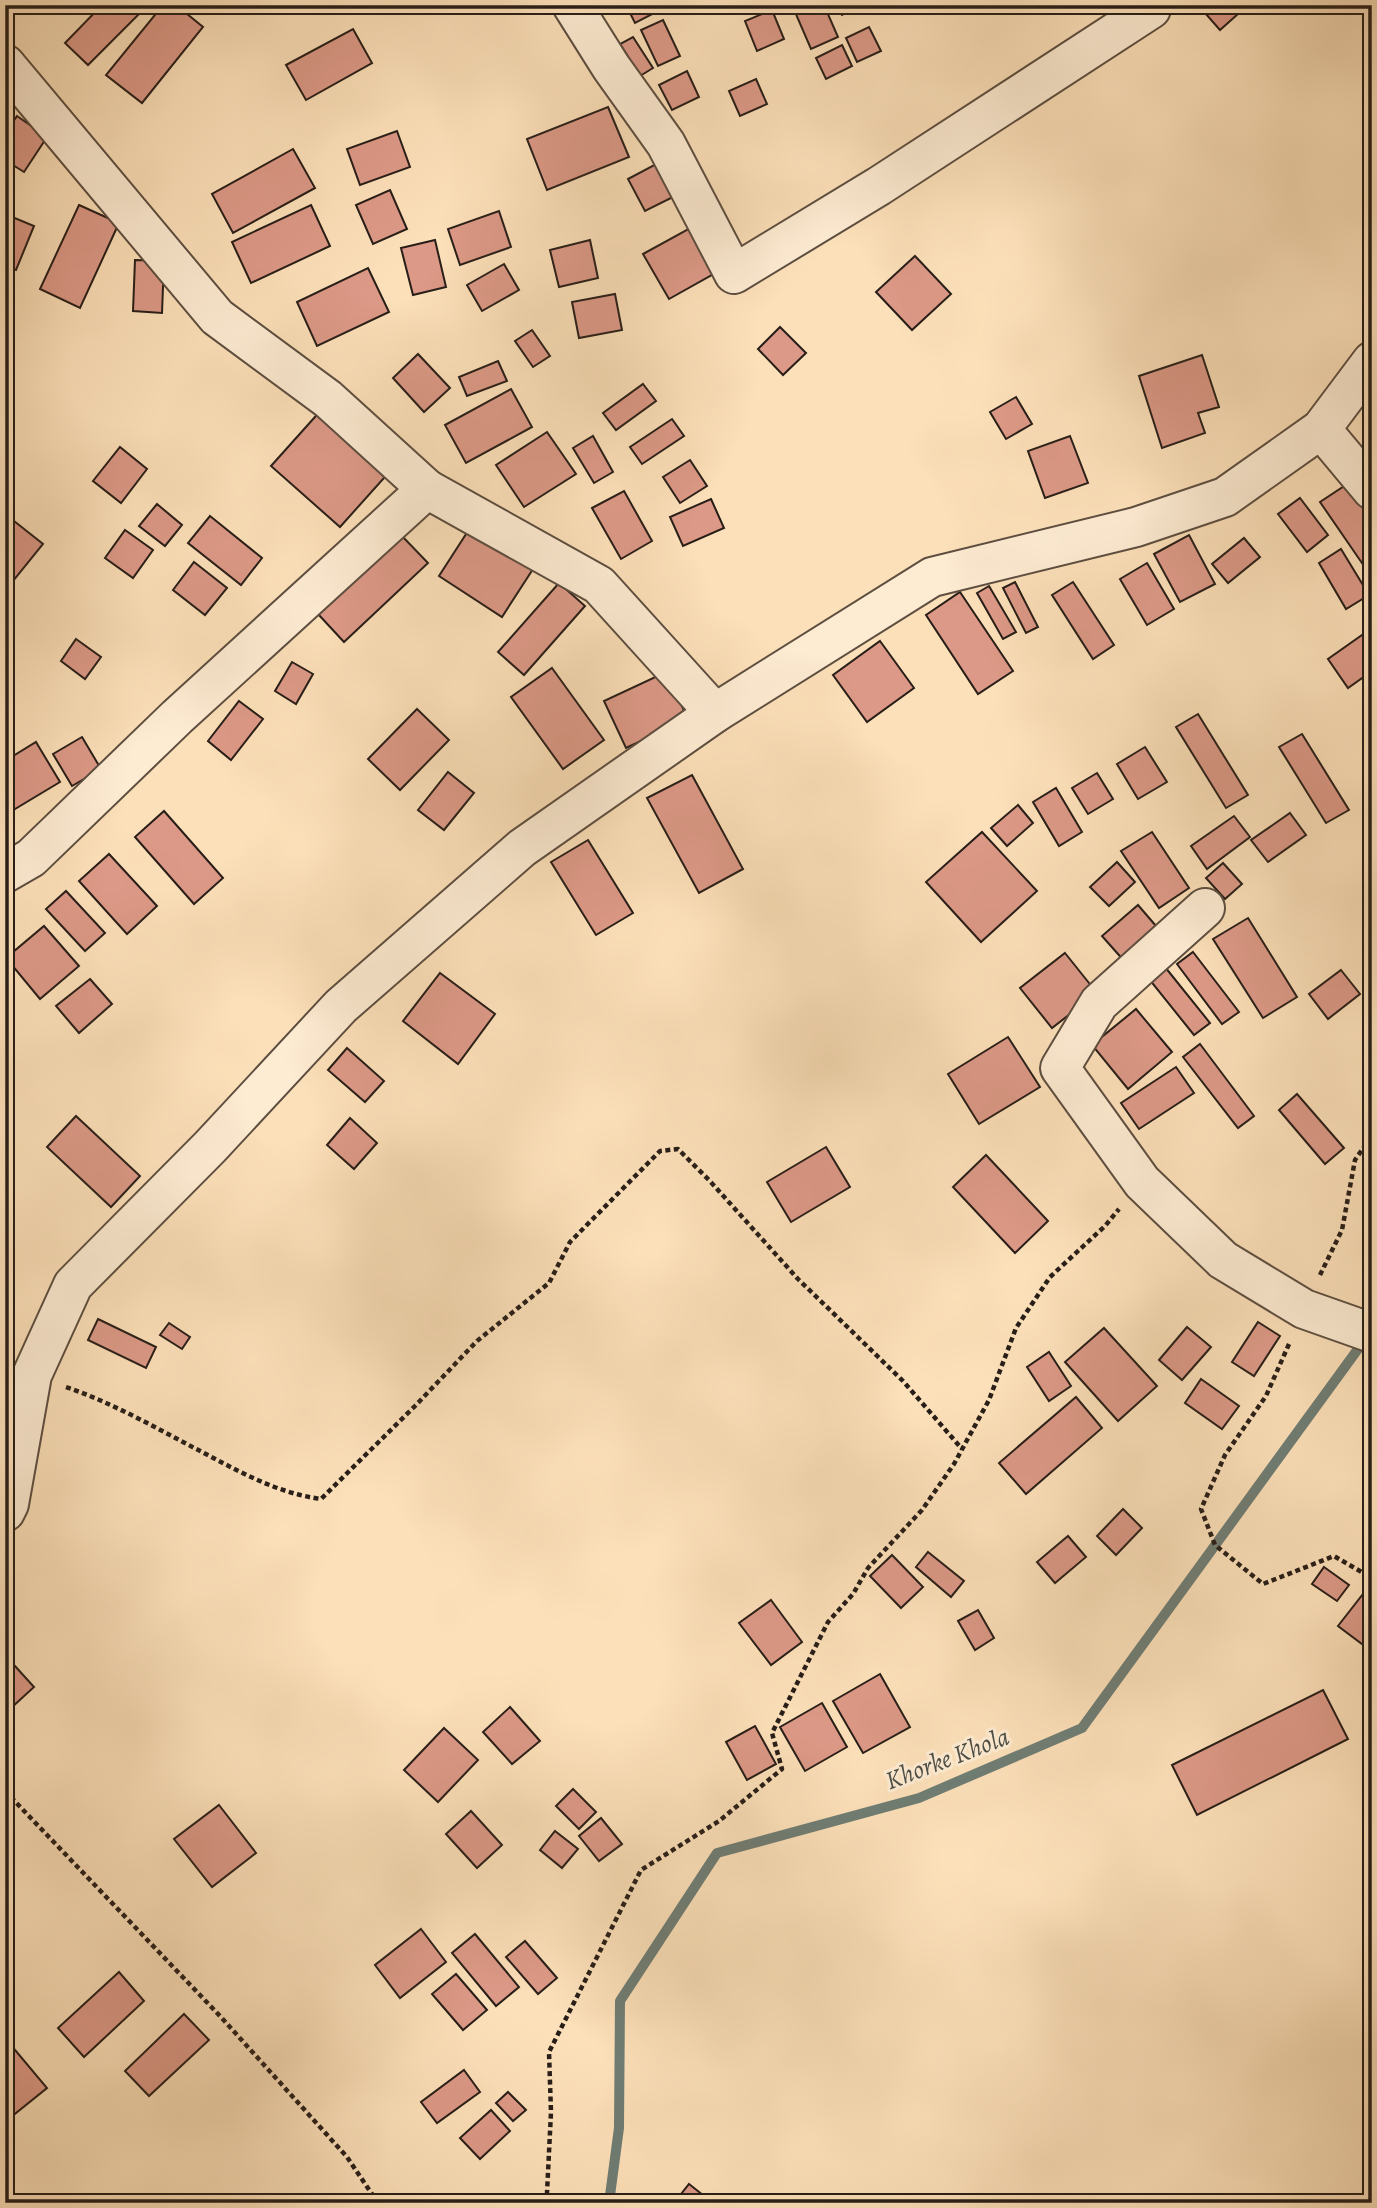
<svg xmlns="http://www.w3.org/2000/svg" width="1377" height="2208" font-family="Alegreya,serif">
<rect width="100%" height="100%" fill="#fce0b9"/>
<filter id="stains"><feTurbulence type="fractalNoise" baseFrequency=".00286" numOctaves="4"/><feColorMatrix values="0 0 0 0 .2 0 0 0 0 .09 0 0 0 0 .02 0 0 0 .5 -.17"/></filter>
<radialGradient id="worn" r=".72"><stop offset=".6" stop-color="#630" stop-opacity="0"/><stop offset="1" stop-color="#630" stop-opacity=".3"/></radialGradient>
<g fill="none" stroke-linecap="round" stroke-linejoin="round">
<path stroke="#6f7d74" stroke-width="10" d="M609,2203L619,2128L620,2001L717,1853L919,1798L1082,1728L1366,1338"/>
</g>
<g fill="#dc9987" stroke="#281e18" stroke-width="2">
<path d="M102,5H140L144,9L88,65L65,43Z"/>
<path d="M163,5H176L203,27L142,103L106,75Z"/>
<path d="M626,5H667L668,6L635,23Z"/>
<path d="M792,5H824L838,37L811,49Z"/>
<path d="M836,5H861L842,15Z"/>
<path d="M1198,5H1248L1220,30Z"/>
<path d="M772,10L784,39L757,51L745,21Z"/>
<path d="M663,20L680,56L658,66L641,30Z"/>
<path d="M869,27L881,51L857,62L846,38Z"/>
<path d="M353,29L372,63L306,100L286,65Z"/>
<path d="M633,37L653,68L640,76L620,44Z"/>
<path d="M842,45L852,66L826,79L816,58Z"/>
<path d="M687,71L699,97L672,110L659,85Z"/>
<path d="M756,79L767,104L740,116L729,91Z"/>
<path d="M608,107L629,157L547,190L527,139Z"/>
<path d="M17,116L47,137L24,172L5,160V134Z"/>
<path d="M397,131L410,167L360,185L347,149Z"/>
<path d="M293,149L315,188L233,233L212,194Z"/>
<path d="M658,163L675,196L645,211L628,179Z"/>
<path d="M390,190L407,229L373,244L356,205Z"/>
<path d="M79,205L119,223L80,308L40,289Z"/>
<path d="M311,205L330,246L251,283L232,242Z"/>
<path d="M499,211L511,247L460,265L448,229Z"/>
<path d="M5,214L34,226L16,270L5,266Z"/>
<path d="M692,227L717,272L669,299L643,254Z"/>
<path d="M435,240L446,287L413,295L401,248Z"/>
<path d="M590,240L598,278L559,287L550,250Z"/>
<path d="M915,256L951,294L912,330L876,292Z"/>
<path d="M135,260L164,261L162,313L133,311Z"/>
<path d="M504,264L519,290L482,311L467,285Z"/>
<path d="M368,268L389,312L317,346L297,302Z"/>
<path d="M615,294L622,330L579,338L572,302Z"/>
<path d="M780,327L806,353L783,375L758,349Z"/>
<path d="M532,330L550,356L533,367L515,341Z"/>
<path d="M418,354L450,388L424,412L393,378Z"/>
<path d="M1202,355L1219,407L1198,413L1205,433L1162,448L1139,376Z"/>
<path d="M498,361L507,381L467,396L459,377Z"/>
<path d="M643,384L656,401L616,430L603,413Z"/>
<path d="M511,389L532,427L466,463L445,425Z"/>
<path d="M1016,397L1032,424L1006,439L990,412Z"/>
<path d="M323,408L392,469L340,527L271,466Z"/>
<path d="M672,419L684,436L642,464L630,447Z"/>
<path d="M547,432L576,474L524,507L496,465Z"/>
<path d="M593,436L613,472L594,483L573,448Z"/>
<path d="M1070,436L1088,483L1045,498L1028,451Z"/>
<path d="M120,447L147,469L121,503L93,481Z"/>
<path d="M690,460L707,486L680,503L663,477Z"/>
<path d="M1355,479L1372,504V561L1364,566L1320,502Z"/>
<path d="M624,491L652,541L621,559L592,508Z"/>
<path d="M1300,498L1328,535L1307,552L1278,514Z"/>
<path d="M711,499L724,528L683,546L670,517Z"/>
<path d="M157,504L182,525L165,546L139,526Z"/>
<path d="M210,516L262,558L241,585L188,543Z"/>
<path d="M14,521L43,544L5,591V532Z"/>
<path d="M470,528L533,569L502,617L439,576Z"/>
<path d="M125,530L153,550L133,578L105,558Z"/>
<path d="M401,535L428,563L344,642L318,614Z"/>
<path d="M1189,535L1215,584L1180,602L1154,554Z"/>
<path d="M1244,538L1260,557L1228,583L1212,564Z"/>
<path d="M1341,549L1369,595L1346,609L1319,563Z"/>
<path d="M194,562L227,588L205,615L173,590Z"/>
<path d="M1147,563L1174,609L1147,625L1120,579Z"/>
<path d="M1015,582L1038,627L1026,633L1003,588Z"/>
<path d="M1073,582L1114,645L1093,659L1052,595Z"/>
<path d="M559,583L585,606L524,675L498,652Z"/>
<path d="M989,586L1016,632L1003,639L977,593Z"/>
<path d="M960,592L1013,671L978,694L926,615Z"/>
<path d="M1372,628V671L1348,688L1328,659Z"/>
<path d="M76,639L101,657L85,679L61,661Z"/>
<path d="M880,641L914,688L867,722L833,675Z"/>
<path d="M292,662L313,674L296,704L275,691Z"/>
<path d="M552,668L604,740L563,769L511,697Z"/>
<path d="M666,672L688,719L626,748L604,701Z"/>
<path d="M239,701L263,719L231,760L208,741Z"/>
<path d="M417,709L449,740L400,790L368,759Z"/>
<path d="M1198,714L1248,795L1226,808L1176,727Z"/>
<path d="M1302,734L1349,810L1326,823L1279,747Z"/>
<path d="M82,737L101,769L72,786L53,754Z"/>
<path d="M36,742L60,782L5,815V761Z"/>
<path d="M1145,747L1167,782L1138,799L1117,764Z"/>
<path d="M448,772L474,793L444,830L418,810Z"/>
<path d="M1097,773L1113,799L1088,814L1072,788Z"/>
<path d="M692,775L743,869L699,893L647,798Z"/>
<path d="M1056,788L1082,832L1059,846L1033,802Z"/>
<path d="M1018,805L1033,823L1007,846L991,828Z"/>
<path d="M164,811L223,878L194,904L135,837Z"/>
<path d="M1290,813L1306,835L1268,862L1251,840Z"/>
<path d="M1234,816L1250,837L1207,869L1191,846Z"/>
<path d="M982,832L1037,891L981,942L926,882Z"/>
<path d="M1152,832L1189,888L1159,908L1121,851Z"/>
<path d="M588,840L633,913L596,935L551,862Z"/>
<path d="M109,854L157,906L127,934L79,881Z"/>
<path d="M1117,862L1135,882L1109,906L1090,887Z"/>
<path d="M1223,863L1242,884L1225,899L1206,878Z"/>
<path d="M66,891L105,933L85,951L46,909Z"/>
<path d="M1138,905L1162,933L1126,963L1102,936Z"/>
<path d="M1248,918L1297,997L1263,1018L1213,939Z"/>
<path d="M44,926L79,966L40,999L6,958Z"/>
<path d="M1193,952L1239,1012L1222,1024L1177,964Z"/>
<path d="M1065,953L1097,993L1052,1028L1020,988Z"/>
<path d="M1161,962L1210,1023L1194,1035L1145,974Z"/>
<path d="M1341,970L1360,994L1328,1019L1309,994Z"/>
<path d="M440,973L495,1014L458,1064L403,1021Z"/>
<path d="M90,979L112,1004L79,1033L56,1006Z"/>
<path d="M1136,1009L1172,1052L1128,1089L1092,1045Z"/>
<path d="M1008,1037L1040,1087L979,1124L948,1074Z"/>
<path d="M1200,1044L1254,1116L1238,1128L1183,1057Z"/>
<path d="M347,1048L384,1081L365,1102L328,1070Z"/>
<path d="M1176,1067L1194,1093L1139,1129L1121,1103Z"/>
<path d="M1297,1094L1344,1148L1325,1164L1279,1110Z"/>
<path d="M76,1116L140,1176L111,1207L47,1147Z"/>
<path d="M350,1118L377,1143L354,1169L327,1145Z"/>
<path d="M826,1147L850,1187L791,1222L767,1182Z"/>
<path d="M986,1155L1048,1221L1015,1253L953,1187Z"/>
<path d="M98,1319L156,1347L146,1368L88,1340Z"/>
<path d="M1258,1322L1280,1336L1254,1376L1232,1362Z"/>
<path d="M169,1323L190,1337L182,1349L160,1335Z"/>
<path d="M1187,1327L1211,1347L1182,1380L1159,1360Z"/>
<path d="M1104,1328L1157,1386L1118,1421L1065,1362Z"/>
<path d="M1049,1352L1071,1386L1049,1401L1027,1367Z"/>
<path d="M1201,1379L1239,1406L1222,1429L1185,1403Z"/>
<path d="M1076,1397L1102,1428L1026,1494L999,1463Z"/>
<path d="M1123,1509L1142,1528L1116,1555L1097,1536Z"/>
<path d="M1068,1536L1086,1557L1055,1583L1037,1562Z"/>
<path d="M928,1552L964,1581L951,1597L916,1567Z"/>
<path d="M892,1555L923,1587L901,1608L870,1576Z"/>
<path d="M1324,1567L1349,1585L1337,1601L1312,1584Z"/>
<path d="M1370,1585L1372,1587V1639L1366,1647L1338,1626Z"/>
<path d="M771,1600L802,1642L771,1665L739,1623Z"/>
<path d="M978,1610L994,1638L975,1650L958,1621Z"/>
<path d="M5,1655L34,1687L11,1708L5,1702Z"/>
<path d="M880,1674L910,1727L863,1753L833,1701Z"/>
<path d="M1323,1690L1348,1739L1197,1815L1172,1765Z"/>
<path d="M822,1703L847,1747L805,1771L780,1727Z"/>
<path d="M510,1707L540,1741L512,1764L483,1732Z"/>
<path d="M755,1726L776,1764L747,1780L726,1742Z"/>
<path d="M444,1728L478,1760L438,1802L404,1770Z"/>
<path d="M573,1789L596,1812L579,1829L556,1806Z"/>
<path d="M219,1805L256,1853L212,1887L174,1839Z"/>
<path d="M471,1811L502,1845L477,1868L446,1834Z"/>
<path d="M601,1818L622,1844L599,1861L579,1836Z"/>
<path d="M555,1831L578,1849L562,1868L540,1850Z"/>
<path d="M421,1929L446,1962L400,1998L375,1965Z"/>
<path d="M475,1934L519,1987L496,2006L452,1953Z"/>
<path d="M525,1941L557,1978L538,1994L506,1957Z"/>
<path d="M119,1972L144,2001L84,2057L58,2028Z"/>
<path d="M456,1974L487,2010L463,2030L432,1994Z"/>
<path d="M184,2014L209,2040L149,2096L125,2071Z"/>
<path d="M5,2038L47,2088L11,2117L5,2110Z"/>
<path d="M464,2070L480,2092L437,2123L421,2102Z"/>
<path d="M508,2092L526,2110L513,2121L496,2103Z"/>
<path d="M491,2110L510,2131L480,2159L460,2138Z"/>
<path d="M689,2184L713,2203H674Z"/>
</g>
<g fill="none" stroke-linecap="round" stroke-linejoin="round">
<defs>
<g id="street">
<path d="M572,5L611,67L666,144L734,274L879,186L1151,9L1152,5"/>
<path d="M5,64L217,317L328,399L427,489L599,585L715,713"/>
<path d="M1321,429L1372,490"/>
<path d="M5,873L31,858L177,717L427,489"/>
<path d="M1205,908L1099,1003L1060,1068L1142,1182L1223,1260L1304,1309L1372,1333"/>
<path d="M5,1512L9,1504L32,1375L73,1285L210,1147L341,1006L522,848L715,713L932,577L1136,527L1225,497L1321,429L1372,361"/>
</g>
</defs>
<use href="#street" stroke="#5d4e40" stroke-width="42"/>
<g stroke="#281e18" stroke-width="4.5" stroke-dasharray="5 3.5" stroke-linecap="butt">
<path d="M1320,1275L1342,1230L1355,1160L1372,1135"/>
<path d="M1289,1344L1266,1396L1225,1455L1201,1509L1215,1545L1263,1584L1334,1556L1372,1578"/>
<path d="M66,1387C113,1403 158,1429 202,1452C240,1472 277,1493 321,1499L415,1406L477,1341L549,1283L570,1242L660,1151L678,1149L709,1180L798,1279L903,1381L962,1449"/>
<path d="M5,1791L220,2016L347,2157L378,2203"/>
<path d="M544,2203L547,2193L551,2112L549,2052L641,1870L719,1821L782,1769L772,1733L828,1622L853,1594L868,1568L922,1510L954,1464L989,1400L1016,1328L1050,1277L1105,1226L1119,1209"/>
</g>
<use href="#street" stroke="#fdebd2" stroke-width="38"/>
</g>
<g text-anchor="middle" stroke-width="6" stroke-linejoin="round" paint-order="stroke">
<g font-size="26" font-style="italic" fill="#4c4e46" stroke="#fdebd2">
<text transform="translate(947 1758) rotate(-21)" y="9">Khorke Khola</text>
</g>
</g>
<rect width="1377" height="2208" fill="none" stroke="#fce0b9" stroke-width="28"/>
<rect x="7" y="7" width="1363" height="2194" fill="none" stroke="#281e18" stroke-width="3.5"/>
<rect x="14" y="14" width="1349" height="2180" fill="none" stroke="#281e18" stroke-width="2"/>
<rect width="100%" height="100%" filter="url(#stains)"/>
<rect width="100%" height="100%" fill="url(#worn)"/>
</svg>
